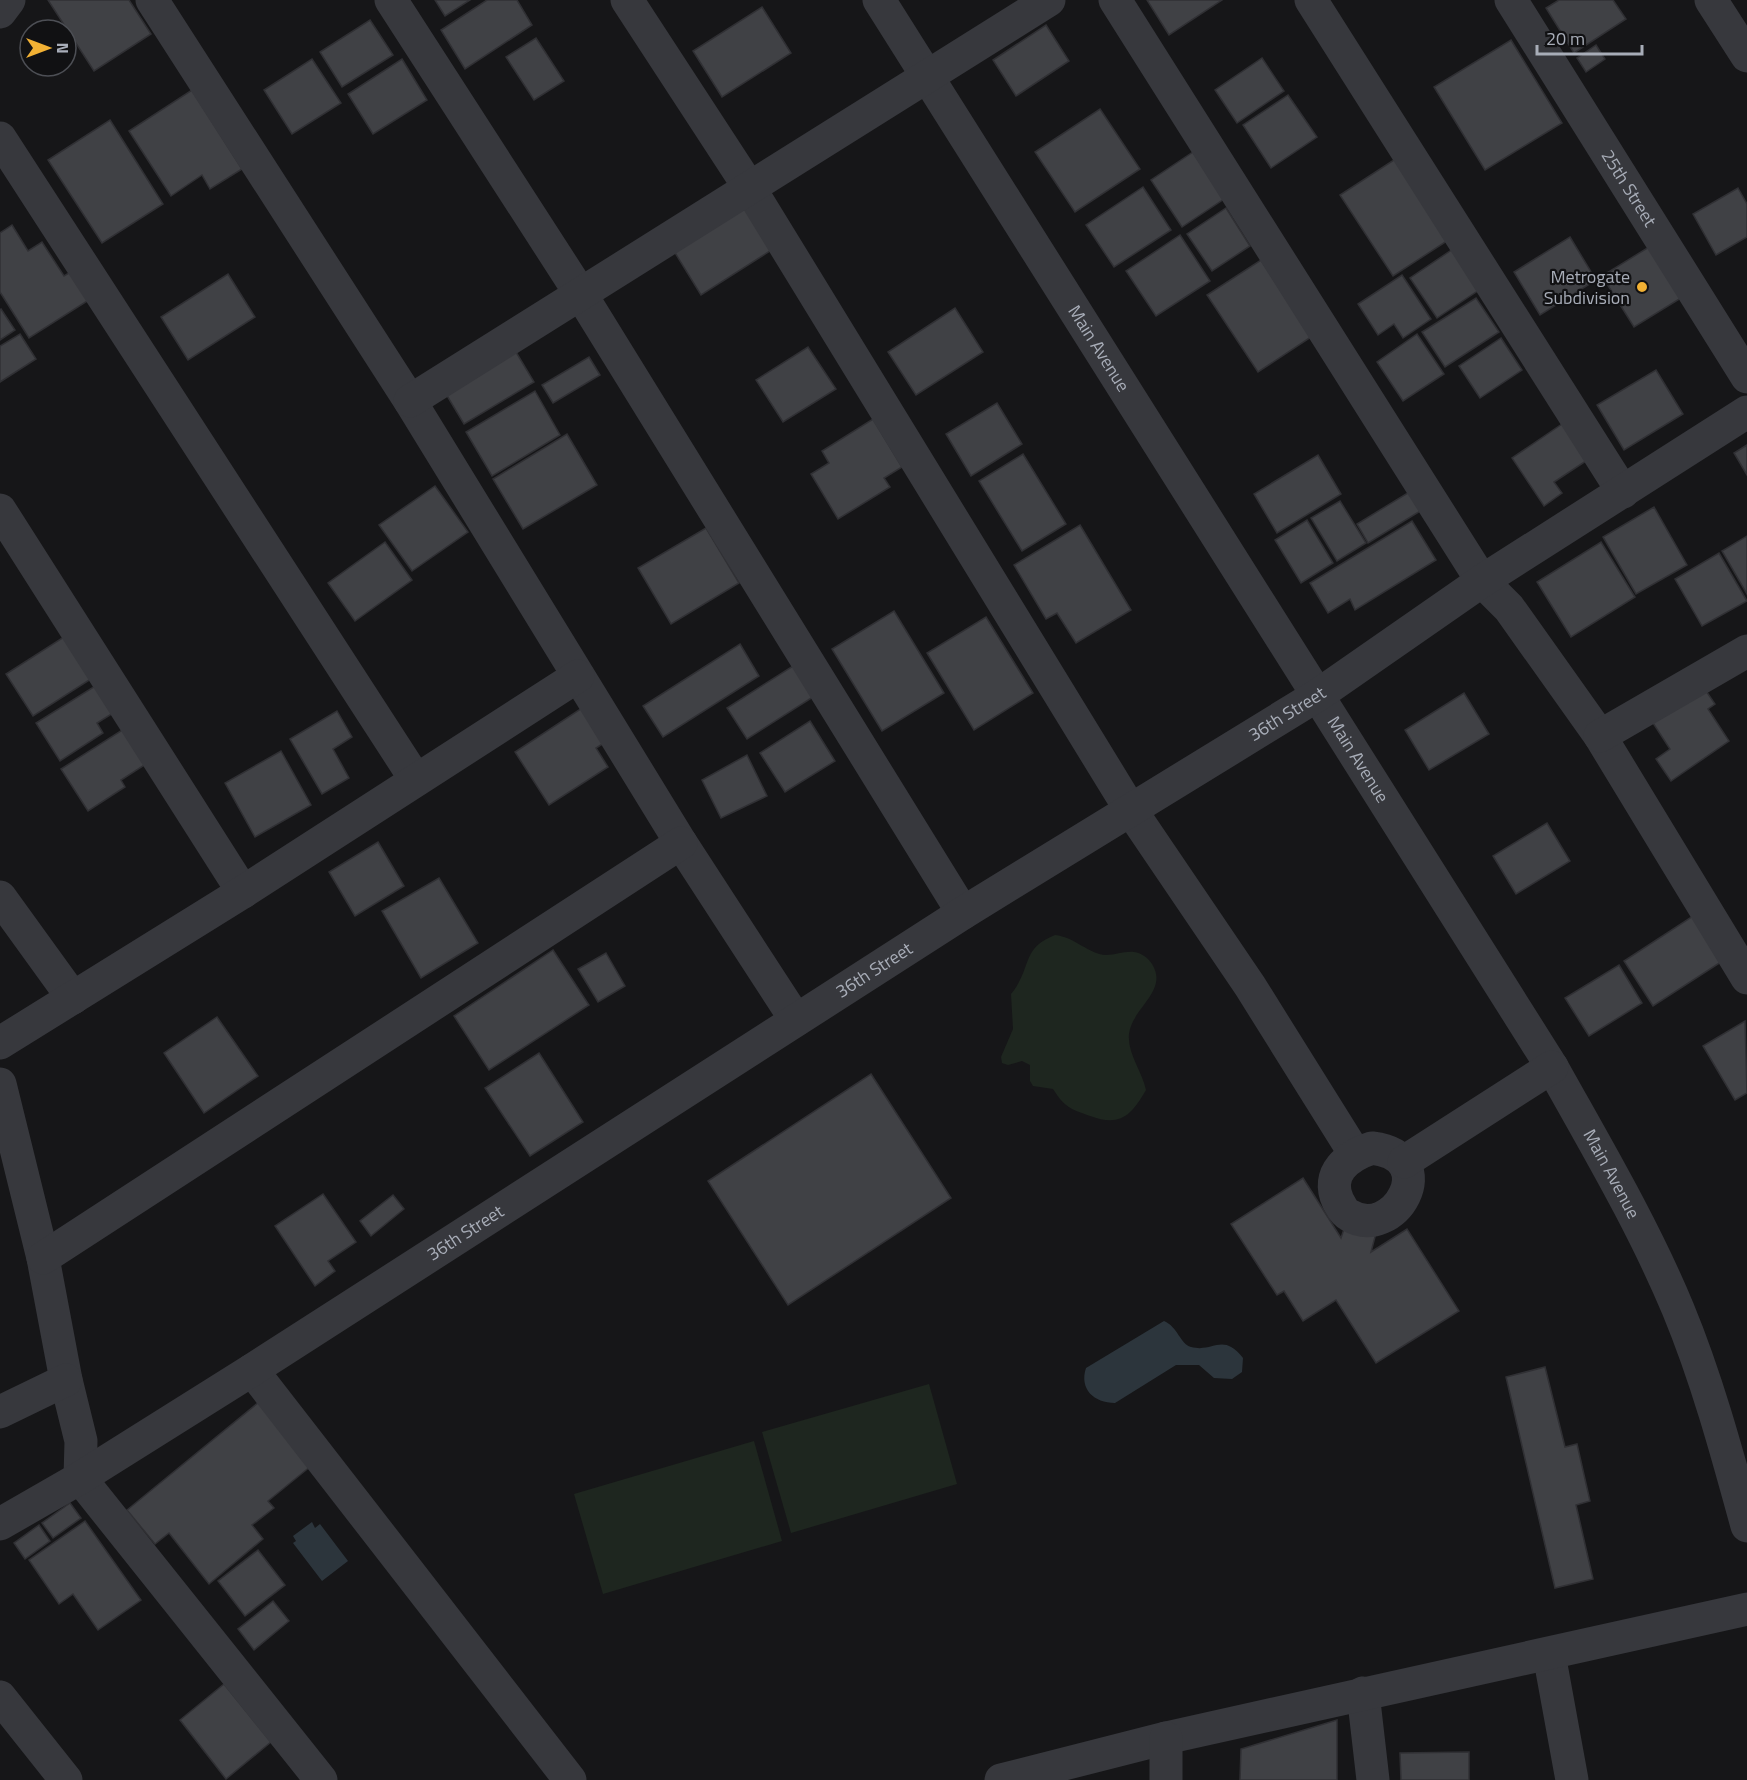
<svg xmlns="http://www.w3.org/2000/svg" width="1747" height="1780" font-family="'Titillium Web',sans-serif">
<rect width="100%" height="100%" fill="#161618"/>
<g fill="#1e261f">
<path d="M1055,935C1075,937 1088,954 1106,955C1116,955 1124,951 1134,952C1142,953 1148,958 1152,964C1169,991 1132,1008 1129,1034C1127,1053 1142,1071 1146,1090C1131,1116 1120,1127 1090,1116C1071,1109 1065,1108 1053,1089L1033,1086L1030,1081V1065L1022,1061L1008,1065L1002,1063L1001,1057L1013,1029L1011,994C1033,967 1020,949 1055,935Z"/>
<path d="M929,1384L957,1484L791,1533L762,1432Z"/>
<path d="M754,1441L782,1541L603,1594L574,1494Z"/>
</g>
<g fill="#2c353c">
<path d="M1164,1321C1178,1327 1180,1344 1191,1347C1214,1353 1222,1332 1243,1358L1242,1372L1232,1379L1214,1378L1199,1365H1176L1115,1403C1094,1403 1079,1389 1086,1368Z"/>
<path d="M312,1522L315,1528L320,1524L348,1561L322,1581L293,1543L296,1541L293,1536Z"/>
</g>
<g fill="#404145" stroke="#303034" stroke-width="1.5">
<path d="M48,0H129L151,34L94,71Z"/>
<path d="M435,0H470L445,16Z"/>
<path d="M487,0H517L532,25L465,69L441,30Z"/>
<path d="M1147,0H1222L1169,35Z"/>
<path d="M1559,0H1613L1626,19L1574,53L1546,8Z"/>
<path d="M762,7L791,53L722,97L693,51Z"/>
<path d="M370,20L393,55L342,87L320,52Z"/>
<path d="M1046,25L1069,61L1016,96L993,60Z"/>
<path d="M536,38L564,81L534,100L506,57Z"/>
<path d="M1511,40L1562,123L1485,170L1434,87Z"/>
<path d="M1596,45L1605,59L1586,72L1577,58Z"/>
<path d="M1262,58L1284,91L1237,123L1215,90Z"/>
<path d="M312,59L341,103L292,134L264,90Z"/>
<path d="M402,59L427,100L373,134L348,94Z"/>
<path d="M192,90L242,169L210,189L202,175L171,196L129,131Z"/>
<path d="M1288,95L1317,137L1271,168L1243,125Z"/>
<path d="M1100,109L1140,169L1075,212L1035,152Z"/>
<path d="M110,120L163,204L102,243L48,160Z"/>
<path d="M1193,152L1224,199L1182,227L1151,180Z"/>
<path d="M1400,156L1453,237L1393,276L1340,195Z"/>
<path d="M1143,187L1171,230L1114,267L1086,225Z"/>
<path d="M1738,188L1747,204V237L1716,255L1693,214Z"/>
<path d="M740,198L773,249L701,295L669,243Z"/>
<path d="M1226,208L1250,246L1212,271L1187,234Z"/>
<path d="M12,225L28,251L42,242L64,276L74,270L92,298L29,338L0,292V233Z"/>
<path d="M1180,235L1210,281L1156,316L1126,271Z"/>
<path d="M1570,237L1596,280L1540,315L1514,272Z"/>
<path d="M1649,247L1681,298L1634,327L1602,276Z"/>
<path d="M1453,249L1479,290L1437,318L1410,278Z"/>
<path d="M1261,260L1311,337L1258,372L1207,295Z"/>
<path d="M228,274L255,317L188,360L161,317Z"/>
<path d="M1402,275L1431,319L1403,338L1394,324L1378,335L1358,304Z"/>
<path d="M1476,298L1499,332L1445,367L1422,332Z"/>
<path d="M955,308L983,352L916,395L888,352Z"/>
<path d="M1,309L15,330L0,340V310Z"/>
<path d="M20,334L36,359L0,382V346Z"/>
<path d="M1417,334L1444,374L1403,401L1377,362Z"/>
<path d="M1501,338L1522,370L1480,398L1459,366Z"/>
<path d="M513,347L534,382L464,424L443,389Z"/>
<path d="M808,347L836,389L783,422L756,380Z"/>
<path d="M589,357L600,375L553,403L542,385Z"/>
<path d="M1656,370L1683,414L1624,450L1597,405Z"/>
<path d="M535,391L560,435L492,476L466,432Z"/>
<path d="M997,403L1022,444L971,476L946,434Z"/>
<path d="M873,419L902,467L884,478L890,487L838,519L811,474L829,463L822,451Z"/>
<path d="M1565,422L1589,459L1554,482L1562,493L1544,506L1512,458Z"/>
<path d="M567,434L597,485L523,529L493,479Z"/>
<path d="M1747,445V475L1734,453Z"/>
<path d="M1023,454L1066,524L1022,551L979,481Z"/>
<path d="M1318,455L1341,494L1277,533L1254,494Z"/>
<path d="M435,486L468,532L412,571L379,525Z"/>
<path d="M1411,491L1422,510L1368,543L1357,524Z"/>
<path d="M1340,501L1366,543L1337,561L1311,518Z"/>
<path d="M1654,507L1687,565L1636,594L1603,537Z"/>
<path d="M1307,520L1333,563L1301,583L1275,540Z"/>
<path d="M1412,521L1436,560L1355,610L1350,599L1328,613L1310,583Z"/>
<path d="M1080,525L1131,610L1076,643L1057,613L1046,619L1014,565Z"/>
<path d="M706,528L739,583L671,624L638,568Z"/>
<path d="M1747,536V594L1722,551Z"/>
<path d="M385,542L412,580L355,621L328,583Z"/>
<path d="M1601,542L1635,597L1571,637L1537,582Z"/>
<path d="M1719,553L1747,601L1702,626L1675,579Z"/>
<path d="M894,611L944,693L882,731L832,649Z"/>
<path d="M986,617L1033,693L974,730L927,653Z"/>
<path d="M67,635L94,677L33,716L6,674Z"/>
<path d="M740,644L759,676L663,737L643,706Z"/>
<path d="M793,666L813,697L747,739L727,708Z"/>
<path d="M100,683L118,710L97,723L103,733L60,761L36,723Z"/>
<path d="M1704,688L1715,704L1708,709L1729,741L1671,781L1656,759L1670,749L1653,723Z"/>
<path d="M1464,693L1489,734L1429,770L1405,730Z"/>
<path d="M582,708L604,743L596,748L608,767L549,805L515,752Z"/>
<path d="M337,711L352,737L333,749L349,778L322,794L290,739Z"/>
<path d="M810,721L835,761L785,792L760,753Z"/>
<path d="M127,727L149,762L121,780L125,787L88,811L61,769Z"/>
<path d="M281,751L311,805L255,837L225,783Z"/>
<path d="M747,755L767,796L721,818L702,780Z"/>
<path d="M1547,823L1570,861L1516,894L1493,856Z"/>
<path d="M378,842L404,886L355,916L329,872Z"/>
<path d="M439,878L478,943L421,978L382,911Z"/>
<path d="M1693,916L1721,962L1653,1006L1624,961Z"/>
<path d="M553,950L589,1005L489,1070L454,1016Z"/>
<path d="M606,953L625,986L598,1002L578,969Z"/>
<path d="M1619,965L1642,1003L1589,1036L1565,998Z"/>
<path d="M217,1017L258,1076L204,1113L164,1053Z"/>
<path d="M1745,1021L1747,1093L1735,1100L1703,1046Z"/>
<path d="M539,1053L583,1122L530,1156L485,1088Z"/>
<path d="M871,1074L951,1198L788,1305L708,1181Z"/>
<path d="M1303,1178L1341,1238L1346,1223L1376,1233L1371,1252L1407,1229L1459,1311L1376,1363L1336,1300L1303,1321L1284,1291L1277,1295L1231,1224Z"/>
<path d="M323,1194L356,1242L328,1261L335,1271L315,1286L275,1226Z"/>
<path d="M393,1195L404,1209L371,1236L360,1221Z"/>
<path d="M1545,1367L1565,1447L1577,1444L1590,1501L1576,1505L1593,1579L1555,1588L1506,1377Z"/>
<path d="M259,1402L311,1466L268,1501L274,1508L252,1525L263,1539L209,1584L169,1533L155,1544L127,1510Z"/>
<path d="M70,1503L81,1518L53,1538L42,1523Z"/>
<path d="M85,1521L141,1600L98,1630L73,1594L59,1604L29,1560Z"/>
<path d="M39,1525L50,1541L25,1559L14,1543Z"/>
<path d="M258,1550L285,1585L245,1616L218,1581Z"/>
<path d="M273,1601L289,1621L254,1650L238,1629Z"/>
<path d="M224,1684L271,1742L226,1779L180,1720Z"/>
<path d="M1337,1720V1780H1240L1241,1749Z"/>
<path d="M1469,1752V1780H1401L1400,1753Z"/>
</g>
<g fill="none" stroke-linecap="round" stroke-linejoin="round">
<g stroke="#37383d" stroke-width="33">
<path d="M152,0L410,401L681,843L796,1020"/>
<path d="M391,0L580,293L963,913"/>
<path d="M627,0L749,187L1130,809L1250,986L1355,1154"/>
<path id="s1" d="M879,0L1552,1067C1596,1146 1643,1225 1678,1309C1707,1379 1727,1453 1747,1526"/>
<path d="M1115,0L1482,581L1509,608L1600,736L1747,978"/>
<path d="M1311,0L1623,492"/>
<path id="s2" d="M1511,0L1747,377"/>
<path d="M1711,0L1747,56"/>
<path d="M0,12L9,0"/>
<path d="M0,138L416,780"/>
<path d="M410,401L1049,0"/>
<path d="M0,510L243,892"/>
<path d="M1600,736L1747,651"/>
<path d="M0,897L73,998"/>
<path d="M0,1043L243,892L578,676"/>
<path d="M0,1084L43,1258L66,1380L81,1441L80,1478L321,1780"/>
<path d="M1372,1148C1445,1157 1393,1243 1349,1215C1343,1212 1341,1206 1338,1201C1325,1173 1348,1156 1372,1148Z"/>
<path d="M1404,1162L1552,1067"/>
<path d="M43,1258L681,843"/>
<path d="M252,1370L570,1780"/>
<path d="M0,1412L66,1380"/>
<path id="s3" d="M0,1524L80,1478L252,1370L963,913L1318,695L1482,581L1747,412"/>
<path d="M1549,1654L1572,1780"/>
<path d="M1363,1693L1373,1780"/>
<path d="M0,1697L66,1780"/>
<path d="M1001,1780L1166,1738L1747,1609"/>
<path d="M1166,1780V1738"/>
</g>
</g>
<circle fill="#f2b134" stroke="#111113" stroke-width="2" cx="1642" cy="287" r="6"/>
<g text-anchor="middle" stroke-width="4.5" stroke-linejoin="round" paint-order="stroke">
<g font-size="18" fill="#a8adb8" stroke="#111113">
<text dy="6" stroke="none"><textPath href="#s2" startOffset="222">25th Street</textPath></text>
<text dy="6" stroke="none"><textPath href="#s1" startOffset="412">Main Avenue</textPath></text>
<text dy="6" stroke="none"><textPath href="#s3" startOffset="1521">36th Street</textPath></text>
<text dy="6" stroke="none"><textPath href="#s1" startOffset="898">Main Avenue</textPath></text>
<text dy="6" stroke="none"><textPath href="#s3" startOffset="1035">36th Street</textPath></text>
<text dy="6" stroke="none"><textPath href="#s1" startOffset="1384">Main Avenue</textPath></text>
<text dy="6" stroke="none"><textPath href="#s3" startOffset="549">36th Street</textPath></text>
</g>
<g font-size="18" fill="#a8adb8" stroke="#111113" text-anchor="end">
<text x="1630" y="283">Metrogate<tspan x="1630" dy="21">Subdivision</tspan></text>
</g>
</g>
<g transform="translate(48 48) rotate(90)"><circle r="28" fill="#111113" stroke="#4d4f55" stroke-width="1.5"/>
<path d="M0-4.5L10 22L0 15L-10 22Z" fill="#f2b134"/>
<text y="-9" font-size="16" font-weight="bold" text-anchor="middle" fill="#a8adb8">N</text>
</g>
<path d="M1537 45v9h105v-9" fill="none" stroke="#a8adb8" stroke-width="3"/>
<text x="1546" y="45" font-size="18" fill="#a8adb8" stroke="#111113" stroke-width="4.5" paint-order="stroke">20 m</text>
</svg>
